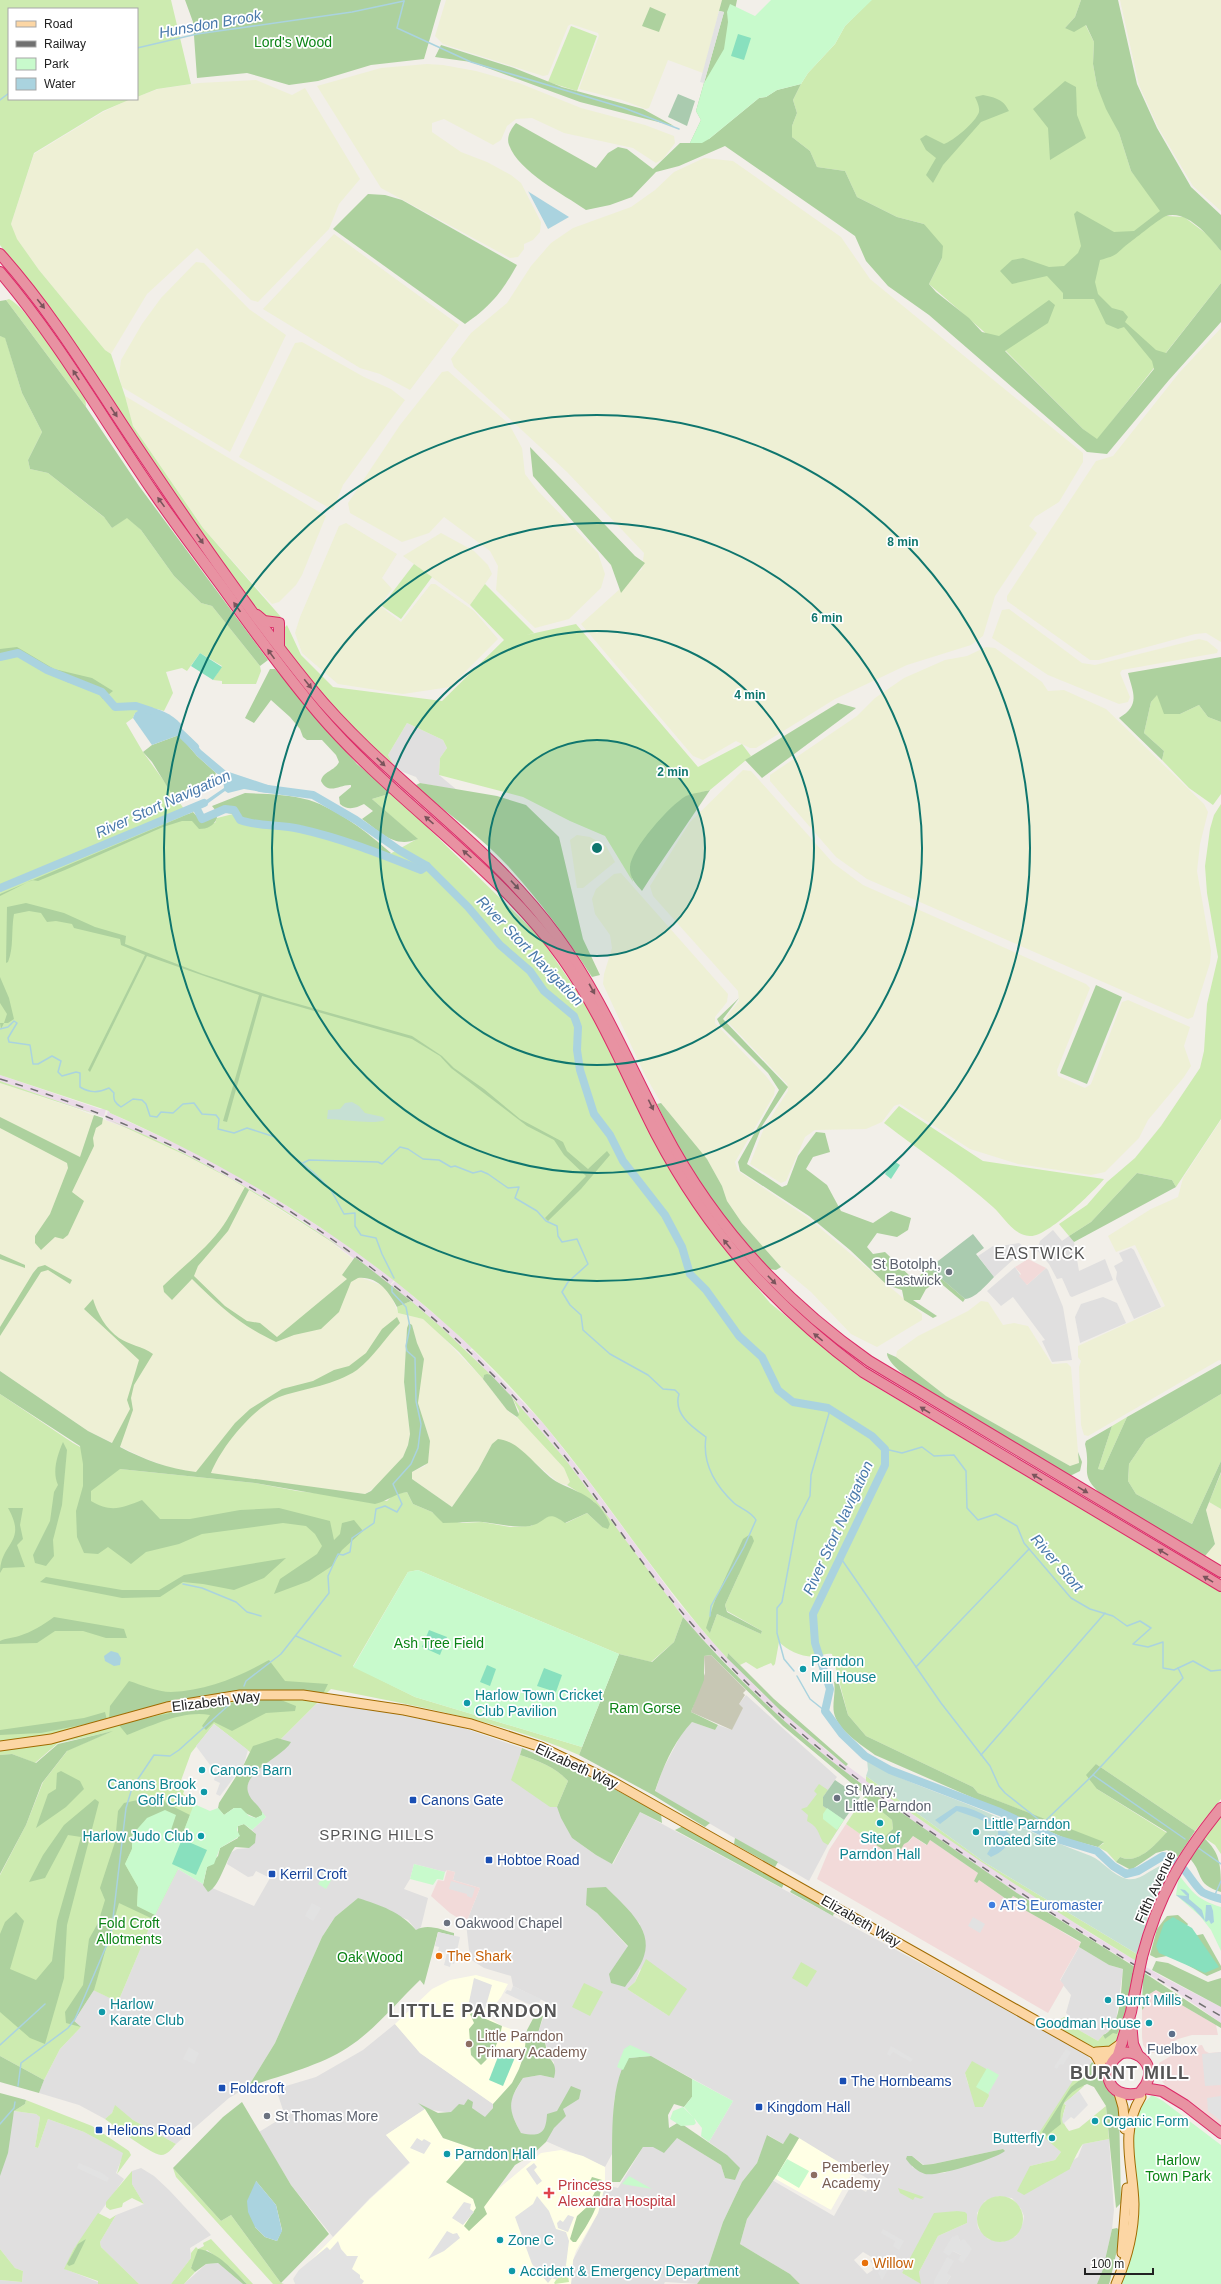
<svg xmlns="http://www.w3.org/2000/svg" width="1221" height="2284" font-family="Helvetica,sans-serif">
<rect width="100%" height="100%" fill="#f2efe9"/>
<g fill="#e0dfdf" fill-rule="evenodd">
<path d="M407,723L443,740L447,748L440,758L439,775L457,790L420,783L416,777L403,772L393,764L388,755Z"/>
<path d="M1053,1230L1062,1241L1069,1236L1074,1242L1079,1271L1105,1259L1113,1280L1072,1297L1070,1296L1062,1278L1057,1279L1049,1264L1037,1250L1040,1241Z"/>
<path d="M1019,1243L1026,1248L994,1277L978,1256L993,1246L994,1247Z"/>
<path d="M1131,1248L1134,1250L1161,1307L1134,1319L1116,1279L1117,1272L1114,1266L1123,1261L1119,1253Z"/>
<path d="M1015,1267L1027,1285L1046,1268L1048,1270L1063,1307L1072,1360L1052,1362L1042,1341L1045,1340L1013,1297L1001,1306L987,1291Z"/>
<path d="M1103,1297L1117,1303L1126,1323L1080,1343L1075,1317L1081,1304Z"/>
<path d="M746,1695L837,1777L823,1797V1806L844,1820L828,1845L809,1881L655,1792L662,1771L683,1731L692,1722L715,1730L718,1725L732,1730L739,1714V1704Z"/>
<path d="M328,1701L452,1724L522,1748L520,1755L550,1807H557L572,1838L596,1855L613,1864L640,1812L1084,2051L1092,2062L1080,2080L1079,2078L1040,2133L1061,2152L1055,2160L1030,2166L1070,2169L1072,2161L1078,2157L1083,2144L1109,2139L1114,2210L1112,2229L1103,2269L1097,2284H946L951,2276L934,2284H800L790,2274L740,2244L747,2219L772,2180L834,2216L852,2184L866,2192L872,2181L790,2134L783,2144L768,2135L757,2163L742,2182L723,2222L707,2270L697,2284L665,2282L664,2284H571L573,2260L598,2213L605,2185L618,2188L643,2147H653L677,2138L721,2165L725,2178L727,2155L709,2142L733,2101L651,2056L624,2064L614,2100L612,2154L605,2167L534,2136L521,2134L510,2110L511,2099L516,2090L523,2078L540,2075L554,2078V2062L546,2055L547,2047L544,2040L538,2033L548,2003L513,1986L511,1976L484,1968L470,1959L466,1923L480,1888L453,1880L455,1872L447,1870L445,1872L414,1864L410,1879L404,1889L428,1898L421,1927L417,1931L408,1920L358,1898L335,1917L322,1937L275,2043L248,2087L229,2098L176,2144L133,2120L115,2106L112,2113L105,2119L79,2105L39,2093L44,2080L60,2049L81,2027L74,2021L94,1990L118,2002L153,1919L178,1869L203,1884L254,1906L270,1878L256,1871L253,1876L248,1877L227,1864L230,1853L237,1849L249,1848L256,1834L252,1830L266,1817L244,1791L260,1760L316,1704ZM606,1887L640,1924L628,1947L597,1913L586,1905ZM640,1969L669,2016L627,1989L635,1982ZM965,2073L987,2087L989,2096L983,2107L968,2084ZM1003,2149L944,2173L926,2174L912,2167V2156L924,2165L933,2164ZM998,2196L1012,2198L1021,2209L1024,2216L1023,2223L1016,2236L1002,2242L988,2239L978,2228L977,2221V2213L985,2201ZM957,2211L967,2223L938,2236L919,2272L920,2283L902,2273L917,2247L942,2214ZM957,2235L960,2241L962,2263L961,2255L953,2251ZM863,2252L873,2258L870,2261L875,2266L872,2268L873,2270L867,2274L854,2260Z"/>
<path d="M1079,1947L1109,1965L1123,1969L1116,2021L1112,2029L1103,2035L1098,2041L1070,2025L1072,2022L1068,2019L1070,2016L1066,2013L1071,1995L1060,1981Z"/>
<path d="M395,2024L420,2053L493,2104V2108L485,2118L425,2109L386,2135L410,2162L370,2198L333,2237L291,2185L259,2132L285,2116L276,2089L316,2077L363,2050Z"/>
<path d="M14,2111L36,2114L40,2117L35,2147L38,2148L48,2119L84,2132L124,2153L116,2173L124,2179L73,2250L65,2269L98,2282V2284H0V2280L22,2282L23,2271L15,2268L0,2249V2171Z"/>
<path d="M141,2168L154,2176L169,2190L211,2235L190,2248L191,2258L171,2284H139L101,2247L100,2242L116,2215L144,2204L132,2184V2171Z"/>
<path d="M218,2263L243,2284H184L206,2264Z"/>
</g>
<g fill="#f2dad9">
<path d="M1028,1259L1046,1268L1027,1285L1019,1276L1021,1274L1015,1267Z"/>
<path d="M846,1824L884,1850L909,1842L913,1836L926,1845L930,1840L978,1873L974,1881L979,1880L1009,1901L1013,1896L1020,1900L1017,1905L1081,1943L1060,1980L1064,1985L1048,2013L817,1879L829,1850Z"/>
<path d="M447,1870L455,1872L453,1880L480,1888L466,1923L450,1913L431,1896L438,1880L444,1881Z"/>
<path d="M1156,1990L1216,2025L1218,2035H1192L1178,2039L1153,2053L1147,2050L1143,2045L1142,2037V2010L1144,2008L1145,1996Z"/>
<path d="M1202,2045L1205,2051L1209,2053L1221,2052V2126L1166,2086L1162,2081L1159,2063L1186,2047Z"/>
</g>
<g fill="#ebdbe8">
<path d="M0,1075L100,1109H106L104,1117L0,1081Z"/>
<path d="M108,1110L110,1113L194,1152L246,1180L337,1238L394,1280L390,1285L304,1222L236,1181L172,1147L106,1120Z"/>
<path d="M395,1281L445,1323L472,1348L468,1352L391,1285Z"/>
<path d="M473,1350L543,1423L590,1483L678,1602L709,1638L762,1693L755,1694L694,1630L657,1584L565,1459L512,1397L469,1353Z"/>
<path d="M763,1693L826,1750L919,1819L1090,1933L1161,1976L1221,2007V2023L1174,1990L1017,1893L892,1807L839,1768L790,1727L756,1695Z"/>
</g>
<g fill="#ffffe5">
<path d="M476,1975L508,1984L501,1997L494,2006L487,2017L502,2026L528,2035L524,2055L519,2069L512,2083L493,2104L420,2053L395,2024L432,1989L450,1980Z"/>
<path d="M425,2109L443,2138L475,2149L491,2198L498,2189L541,2153L561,2150L583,2156L605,2167V2185L598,2213L576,2251L573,2260L571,2284H295L293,2279L370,2199L410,2163L386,2135Z"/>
<path d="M799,2138L853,2171L831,2210L774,2178Z"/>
</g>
<path fill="#c7c7b4" d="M711,1655L746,1690L743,1693L745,1695L739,1704L743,1708L732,1730L691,1712L705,1673L704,1656Z"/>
<g fill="#eef0d5">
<path d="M446,0H722L703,73L668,60L649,108L646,109L622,100L579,89L599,36L598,33L571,24L568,26L548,75L543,76L443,44L435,36Z"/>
<path d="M1120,0H1221V211L1193,186L1158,127L1139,85Z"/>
<path d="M427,64L443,65L476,71L519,83L581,108L645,125L674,136L675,143L663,159L656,163L633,148L564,133L532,118L516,119L507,126L501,140L493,145L444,119L432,123V132L461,152L487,162L511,175L521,183L541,222L540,232L533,240L524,244V249L518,257L510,258L381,188L317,86L381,68Z"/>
<path d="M256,80L292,95L305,88L360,179L339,204L329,229L258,302L251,300L197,248L147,294L111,354L105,350L39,270L16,238L11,224L34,154L103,112L130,99H137V97L158,89L199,83Z"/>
<path d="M704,158L733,161L841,237L870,279L1083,453V462L1059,502L1035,517L1029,526L1037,533L995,596L983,636L971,645L907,665L835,699L756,748H750L736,741L703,760L693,756L581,624L642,569L644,553L567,472L454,367L451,359L471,333L507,303L531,266L551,243L573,228L631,207L655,190L674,172Z"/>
<path d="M334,234L459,325L410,390L380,374L360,368L263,309Z"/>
<path d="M196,262L204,263L249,309L286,335L230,452L122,387L119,375L121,360L142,324L161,298Z"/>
<path d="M1221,328V642L1206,633L1195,634L1099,660H1090L1007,601V596L1096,461L1113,456L1179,373Z"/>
<path d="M302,342L364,377L391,389L405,400L343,485L333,510L239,457L295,343Z"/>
<path d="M448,371L509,424L522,448L525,474L538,491L598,553L605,574L601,588L569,619L535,628L496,590L498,566L490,551L444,517L429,533L402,542L350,513L348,503L400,425L442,372Z"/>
<path d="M125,396L326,516L302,575L296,585L279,602L272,604L264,596L203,528L133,426Z"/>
<path d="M346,523L397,554L382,578L392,589L380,606L401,622L431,584H435L474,611L498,639L450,687L403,694L338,684L302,653L295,633L300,617L339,526Z"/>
<path d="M441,533L474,551L488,565L492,574L470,605L403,556Z"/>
<path d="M1009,609L1082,663L1095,665L1199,639L1207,641L1218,650L1217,653L1122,670L1120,673L1130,697L1128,702L1119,704L1048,675L992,638L1002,610Z"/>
<path d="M986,647L995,648L1042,682L1048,691L1064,690L1106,709L1204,804L1208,812L1200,844L1197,871L1211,951L1210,963L1193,1017L1188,1019L867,879L836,857L770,781V775L857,716L875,698L904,678L945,660L967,656Z"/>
<path d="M743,770L751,771L833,863L863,885L1086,984L1090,988L1057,1070L1058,1076L1085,1088L1091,1084L1122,1002L1128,1000L1190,1027L1184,1046L1191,1066L1184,1077L1148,1120L1139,1138L1105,1172L1091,1175L1018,1164L970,1149L900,1104L894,1106L882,1122L866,1129L815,1130L805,1137L786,1181L781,1183L750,1164L764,1128L788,1091L787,1084L726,1020L727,1016L739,1001L738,991L653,896L650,886L690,822Z"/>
<path d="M577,835L590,837L606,846L615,862L583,888H577L570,840Z"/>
<path d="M621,873L728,994L727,1002L715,1017V1023L766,1076L775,1088L774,1095L735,1162L738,1171L807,1217L922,1314V1320L877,1347L851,1334L811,1292L781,1267L742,1223L727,1201L722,1186L707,1159L661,1103L644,1073L603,984L604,974L612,948L610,935L595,914L592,899L596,889L614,874Z"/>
<path d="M0,1083L77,1109L151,1138L231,1179L328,1240L353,1259L343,1275L362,1278L381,1285L387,1289L391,1295L398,1313L423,1319L433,1327L483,1379L507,1410L522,1422L543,1444L564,1468L571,1482L567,1485L559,1483L516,1447L492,1444L478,1470L452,1507L412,1479V1472L425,1466L430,1441L418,1403L422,1355L417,1343L412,1326L410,1323L407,1328L404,1382L410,1434L408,1445L403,1457L377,1486L365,1494L176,1470L144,1458L88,1431L0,1371Z"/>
<path d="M1221,1120V1361L1219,1360L1088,1436L1084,1435L1081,1425L1079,1367L1081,1361L1078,1357V1346L1165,1306L1135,1245L1116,1252L1108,1236L1151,1209L1178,1197L1183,1178Z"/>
<path d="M981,1301L988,1302L1003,1325L1014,1323L1028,1326L1052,1364L1067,1363L1071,1367L1079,1464L1070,1466L946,1396L896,1357L897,1351L918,1336L968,1311Z"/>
<path d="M1209,1502L1221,1509V1565L1205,1556L1215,1544L1206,1510Z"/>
</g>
<g fill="#cdebb0" fill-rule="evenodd">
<path d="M0,0H171L191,84L157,89L137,97V9H9V99H131L103,111L34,153L11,224L17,239L39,270L105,350L111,354L125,396L133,426L203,528L281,617L275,620L261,616L192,523L57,318L0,245Z"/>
<path d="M871,0H1081L1075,17L1065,28L1085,24L1094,42L1093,64L1097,86L1119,133L1131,171L1167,216L1184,217L1208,235L1221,251V283L1097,440L1083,429L1005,350L929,284L942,258L924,224L897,217L857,197L845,171L817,167L810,151L792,137V126L797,113L793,100L801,84L808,73L835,44L845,26Z"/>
<path d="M571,26L597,36L577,91L548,82Z"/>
<path d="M9,299C23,304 78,379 84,395C85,398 86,403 86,407L6,300Z"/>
<path d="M0,336L5,337L22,393L42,432L28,460L30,469L48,473L105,518L112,528L127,517L141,530L174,576L201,603L212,606L260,666L261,671L256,684H222V681L213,680L222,666L200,653L187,671L182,668L166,672L173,693L164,711L157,709L135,713L133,718L126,723L143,752L192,820L215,823L217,818L233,814L240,822L263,827H298L350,842L377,855H388L417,839L372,799L392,793L539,936L592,1013L660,1150L711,1232L770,1303L861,1378L1221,1592V1799L1195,1831L1096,1764L1097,1789L1167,1833C1154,1845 1139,1865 1120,1857L1116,1862L1107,1852L1098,1847L1104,1843L978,1793L973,1787L866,1736L848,1715L832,1654C826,1653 824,1655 819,1656C805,1659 788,1651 779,1642L775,1664L773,1666L771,1663L757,1669L746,1662L740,1665L728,1653L727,1658C659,1584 607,1499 543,1423C426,1286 274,1185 110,1113L109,1111L0,1075ZM739,1574L725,1605L727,1611L762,1631L761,1634L717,1614L710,1633L715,1600Z"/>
<path d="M414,564L432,577L401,619L382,606Z"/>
<path d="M485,584L534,633L526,635L576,624L698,767L742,744L751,756L710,790L687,796L630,868L633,882L605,836L570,821L523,797L439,775L440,758L447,748L443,740L407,723L388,755L393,764L390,765L371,748L318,690L282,643V630L287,625L301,655L333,687L442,701L504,640L470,605Z"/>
<path d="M1157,694L1180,714L1199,705L1208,717L1221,722V794L1213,805L1189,788L1162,760L1164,751L1144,733L1151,702Z"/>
<path d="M1221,804V1119L1176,1187L1172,1180L1137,1173L1091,1222L1069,1236L1059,1224L1087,1205L1107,1182L1135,1158L1161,1126L1200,1068L1204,1051L1207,1004L1218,957L1207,893L1205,866L1210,829L1214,815Z"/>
<path d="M0,1081L104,1117L0,1083Z"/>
<path d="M899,1106L983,1161L1104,1179C1092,1193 1048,1236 1031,1236C1015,1237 1004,1217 993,1207C960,1177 920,1151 884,1123Z"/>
<path d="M107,1119C196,1154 277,1203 355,1257L282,1210L231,1179L185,1155Z"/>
<path d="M411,1301L441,1327L491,1375H484L483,1379L459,1352L423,1319L398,1313L397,1307Z"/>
<path d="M0,1394L73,1443L120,1469L255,1483L297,1491L387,1501L394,1494L407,1492L413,1504L432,1512L439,1518L462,1523L482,1522L510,1527L531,1526L550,1515L556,1516L566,1523L587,1513L602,1527L610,1524L594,1502L567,1485L570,1482L564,1468L517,1417L519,1411L512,1397L565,1459L683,1617L674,1642L651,1662L619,1654L418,1570L408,1572L353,1666L415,1697L582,1747L579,1755C499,1720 415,1706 331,1689L260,1760L214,1724L191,1753L179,1786L185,1788L183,1794L196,1800L178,1869L153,1919L118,2002L93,1990L74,2021L81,2027L60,2049L44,2080L0,2056V1875L26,1825L43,1782L68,1750L110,1732L58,1743L35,1763L12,1754L0,1755Z"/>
<path d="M1221,1394V1461L1192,1524L1136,1494L1128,1481L1129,1464L1146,1439Z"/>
<path d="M1127,1417L1103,1470L1098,1469L1112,1426Z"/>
<path d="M1221,1473V1509L1209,1502Z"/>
<path d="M520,1755C539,1761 555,1767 568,1781L557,1807H550L511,1780Z"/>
<path d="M866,1776L984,1862L1137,1954L1136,1961C1044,1905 953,1844 866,1781Z"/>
<path d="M819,1784L828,1790L823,1797V1806L844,1820L828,1845L823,1842C817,1831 819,1828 807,1821L808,1815L801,1809L807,1807L817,1794L814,1791Z"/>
<path d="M864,1797L892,1820L893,1829L884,1837L873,1843L846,1824Z"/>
<path d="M1221,1814V1854L1215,1845L1203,1837Z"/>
<path d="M646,1959L687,1989L669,2016L627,1989L635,1982Z"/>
<path d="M801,1962L817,1971L807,1987L792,1978Z"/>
<path d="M584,1983L603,1992L590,2016L572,2007Z"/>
<path d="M1125,2016C1123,2023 1121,2036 1116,2042C1102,2060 1073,2036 1058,2028L1059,2020L1064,2017L1072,2022L1070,2025L1098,2041L1103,2035L1105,2039Z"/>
<path d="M972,2061L988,2070L987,2087L989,2096L983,2107H975L965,2073Z"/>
<path d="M1079,2078L1084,2086L1064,2104L1066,2105C1062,2117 1061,2121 1069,2131L1079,2128L1106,2106L1109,2139L1083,2144C1080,2147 1071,2165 1070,2169L1024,2195L1017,2191L1030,2166L1055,2160L1061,2152L1039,2133L1074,2079Z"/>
<path d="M26,2100L92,2126L129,2151L131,2155L117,2174L123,2153L84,2132L48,2119L38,2148L35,2147L40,2117L36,2114L14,2111L25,2104Z"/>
<path d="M115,2105L133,2120L176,2144C172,2148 168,2155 161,2155C150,2154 116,2127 105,2119L112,2113Z"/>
<path d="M173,2168L221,2221L231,2215L281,2283L284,2284H273L176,2177Z"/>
<path d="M132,2171V2184L144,2204L132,2198L123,2203L122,2207L110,2210L106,2207V2202Z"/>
<path d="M898,2188L924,2197L921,2199L915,2197L913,2200L900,2193Z"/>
<circle cx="1000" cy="2219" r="23"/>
<path d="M957,2211L965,2212L967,2214V2223L938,2236L919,2272L921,2284L902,2273L934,2213Z"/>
<path d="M98,2213L110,2219L116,2215L100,2242L101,2247L139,2284H98V2281L64,2269L73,2250Z"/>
<path d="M211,2239L253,2284H247L230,2267L207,2250L191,2267L195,2272L184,2284H171L191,2258V2253L196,2247L198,2249L204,2246L203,2243Z"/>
<path d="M0,2249L15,2268L23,2271L22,2282L0,2280Z"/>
<path d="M566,2265L569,2282L555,2284L554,2283Z"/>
</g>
<g fill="#add19e" fill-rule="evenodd">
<path d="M185,0H441L424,59L371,65L318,81L289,85L247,73L197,78L193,22Z"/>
<path d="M722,0H737L709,139L759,98L766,97L777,90L801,84L793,100L797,113L792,126V137L810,151L817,167L845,171L857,197L897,217L924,224L943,246L942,258L929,284L936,292L969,318L982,332L999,336L1049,300L1055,305L1048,323L1005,351L1083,429L1097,439L1154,369L1152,361L1124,327L1118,329L1106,324L1094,299H1063V293L1047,276L1012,284L1000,271L1012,260L1023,258L1049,267L1064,266L1078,253L1081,246L1074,214L1077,211L1114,232L1134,231L1160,211L1131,171L1119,133L1106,109L1097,86L1093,64L1094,42L1086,25L1074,32L1065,28L1075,17L1081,0H1118L1137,84L1157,128L1191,187L1221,215V251C1210,237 1187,209 1166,216C1159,219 1136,238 1129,243C1115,254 1119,255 1100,260L1095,282L1098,294L1112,308L1123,311L1128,317L1125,322L1156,350L1166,353L1221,283V322L1169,380L1107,454L1087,452L929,315L888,286L866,261L855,236L725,146L679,166L656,172L632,197L610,205L586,210C563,194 519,172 509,145C506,137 511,129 516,123L596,168L608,153L618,147L627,149L653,169L680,143H690L701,120L696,111L724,12L719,11Z"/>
<path d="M650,7L666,14L659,32L642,26Z"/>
<path d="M441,45L514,68L562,87L643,109L674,126L580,102L471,62L435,57Z"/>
<path d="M1065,81L1076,87L1077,115L1086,138L1050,160L1048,128L1033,109Z"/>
<path d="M983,95C996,98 1003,99 1009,111L981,122L943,165L933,183L926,175L936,158L926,150L920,139L926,135L944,144C953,141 976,122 979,112C980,108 977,101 975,97Z"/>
<path d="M368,194L385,195L402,200L517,265C502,292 491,306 465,324L333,229Z"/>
<path d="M6,300L86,407L139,486L268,660L260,666L212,606L201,603L174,576L141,530L127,518L112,528L104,517L48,473L30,469L28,460L42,432L22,393L5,338L0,336V301Z"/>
<path d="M530,447L635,556L645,563L621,593L611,565L533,476Z"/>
<path d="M17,647L54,669L92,678L113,691L103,699L97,692L67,682L19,656L0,659V649Z"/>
<path d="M1221,657V722L1208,717L1199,705L1180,714H1164L1157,695L1151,702L1144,733L1164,751L1162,760L1119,718C1141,705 1133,693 1128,673Z"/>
<path d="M270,669H275L357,764L392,793L372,799L418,839C394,849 381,832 362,819L373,811L364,804C356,808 348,811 340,804L339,797L351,787V785C340,784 329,796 321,781C323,771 335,771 339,762L336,755L322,740H307L303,737L300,729L290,717L271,700L254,723L245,718Z"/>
<path d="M838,703L856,708L762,778L745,760Z"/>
<path d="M179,735L197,756L216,773L214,777C201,786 191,804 173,796L152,762L143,752L152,745Z"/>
<path d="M420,783L497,796L526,805L559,837L583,939L600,975L592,977C567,938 540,901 508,866C482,838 450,815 421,791L416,785Z"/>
<path d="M710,790L649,880L642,891C636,884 629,877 630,867C631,849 670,805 686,796C693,793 703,792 710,790Z"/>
<path d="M245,793C266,794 289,794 309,800C339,810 368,833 391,853L388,855H377L350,842L298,827H263L240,822L233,814L216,811L212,806Z"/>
<path d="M193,812C200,821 207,819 216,814L217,818C214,826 207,829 199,829L192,821H182L163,827L65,870L38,881L32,880L0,896V894Z"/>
<path d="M26,903L64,913L95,927L126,936L125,944L203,974L277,998L412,1036L442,1056L454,1068L484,1089L520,1119L563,1142L567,1151L588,1169L607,1151L610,1155L581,1189L548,1221L545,1218L586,1176L564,1155L554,1140L527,1126L451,1068L440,1056L412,1039L262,996L227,1122L223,1121L259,995L147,956L90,1072L88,1070L145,955L121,945L120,939L74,928L72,924L56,921L47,922L41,913L29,911L14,914C11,930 14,948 8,962L6,963L7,907Z"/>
<path d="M0,977L9,998L14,1019L8,1023H4L1,1029L0,1023H4L7,1014L0,1003Z"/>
<path d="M1096,985L1122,997L1087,1084L1060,1073Z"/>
<path d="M739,998L723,1019L788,1087L762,1126L747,1164L782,1187L787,1185L798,1156L816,1132L825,1133L830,1152L813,1157L806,1169L827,1185L841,1211L873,1223L891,1211L911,1218L908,1230L897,1237L877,1233L867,1247L873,1254L885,1252L914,1280L929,1268L942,1270V1279L965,1299L963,1302L938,1281L926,1289L920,1300H913L937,1316L933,1318L904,1300L902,1290L887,1285L850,1250L809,1216L740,1171L738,1162L779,1090L768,1073L720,1025L717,1019Z"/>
<path d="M661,1103L707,1159L722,1186L727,1201L742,1223L781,1267L776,1270L768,1269C723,1218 685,1165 657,1104Z"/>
<path d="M94,1115L103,1118L102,1124L96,1128L93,1138L94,1146L72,1192L84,1201L68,1235L63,1239L55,1237L41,1250L35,1243V1236L50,1214L68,1168L67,1163L0,1128V1117L80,1157Z"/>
<path d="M1137,1173L1172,1180L1176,1187L1074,1242L1069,1236L1091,1222Z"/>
<path d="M245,1187L249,1190L228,1231L198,1266L194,1276L225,1306L247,1321L260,1323L277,1337L347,1279L342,1275L355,1257L411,1301L397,1307C389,1292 378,1276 358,1278L351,1282L339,1312L321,1329L294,1335L276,1342C238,1324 221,1307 192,1279L172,1300L164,1292L163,1286C182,1267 204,1251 220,1230C230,1217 237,1201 245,1187Z"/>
<path d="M0,1254L25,1265V1268L0,1259Z"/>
<path d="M45,1265L72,1280L70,1284L48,1270L41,1272L0,1336V1327L33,1273L38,1267Z"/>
<path d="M93,1299C97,1313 106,1329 119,1338C129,1345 142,1346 153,1354L134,1385L131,1398L133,1410L120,1447C143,1459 169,1469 196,1472L235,1423L250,1409L282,1389L313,1381L334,1370L349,1366L366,1353L382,1329L397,1317L400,1323C385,1338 374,1357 357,1370C335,1385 306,1388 282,1396C255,1405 221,1447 211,1473L365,1494L371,1491L403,1457L408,1445L410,1434L404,1382L407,1328L409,1323L412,1325L417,1343L424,1359L418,1403L430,1441L428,1463L412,1472V1479L452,1507L478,1470L492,1444L498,1439C522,1441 540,1474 559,1483C571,1489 584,1493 594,1502C601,1507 607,1517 610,1524L608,1529L602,1527L587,1513L565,1523C545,1508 548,1522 530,1526C514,1528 499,1524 483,1522C470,1521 456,1523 443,1523L432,1512L413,1504L407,1492C394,1494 387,1501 375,1504L255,1483L120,1469L91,1491V1501C111,1513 122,1508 142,1500L160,1519H190L240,1510L279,1508L330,1521L334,1540L340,1534L342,1523L354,1520L363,1531L342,1550L332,1566L309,1581L274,1594L280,1579L317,1554L322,1546L315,1534L306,1526L283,1523L202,1534L179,1544L146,1552L131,1564L108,1547L98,1554L84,1553L77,1537L76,1511L83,1486V1464L80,1446L0,1394V1371L88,1431L112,1443L130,1409L127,1400L139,1360L84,1309Z"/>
<path d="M887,1353L896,1357L946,1396L1070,1466L1079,1463L1078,1452L1082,1462L1080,1471L1070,1476L1052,1467C1028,1453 885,1376 887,1353Z"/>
<path d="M1221,1364V1394L1146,1439L1129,1464L1128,1481L1136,1494L1192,1524L1221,1461V1472L1206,1510L1215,1544L1205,1556L1104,1497C1077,1473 1092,1473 1085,1444L1086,1441L1112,1426L1098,1469L1103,1470L1127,1417Z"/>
<path d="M487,1374L491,1375L512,1397L519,1415L517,1417L507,1410L483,1379L484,1375Z"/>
<path d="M63,1442L67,1450L62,1505L53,1540L54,1556L46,1566L35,1563L33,1555L50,1521L54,1492L58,1485C52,1472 57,1456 63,1442Z"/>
<path d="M8,1508H23L20,1525L23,1539L17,1545L25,1567L3,1568L0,1573C0,1542 28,1543 8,1508Z"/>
<path d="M749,1535L752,1536L754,1541L725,1605L727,1612L762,1631L761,1634L717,1614L710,1633L706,1628L715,1600L743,1539Z"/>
<path d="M286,1558L264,1578L234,1590L203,1584L183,1582L160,1597L122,1598L40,1582L46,1577L122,1590H159L184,1575Z"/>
<path d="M54,1617L124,1629L127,1638H106L83,1631H55L37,1643L0,1644V1641C6,1638 12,1638 19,1636C32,1632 43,1625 54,1617Z"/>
<path d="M683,1617C737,1680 797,1736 863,1785L862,1792L783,1726L711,1655L704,1656V1680L691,1712L718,1725L715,1730L692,1722C674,1741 663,1767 655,1791L710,1823L705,1827L653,1795L579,1755L619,1654L652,1662L674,1642Z"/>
<path d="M728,1653L774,1699L848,1764L846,1766L781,1711L727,1658Z"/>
<path d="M269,1660L285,1681L328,1684L323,1694L245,1691L206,1695L109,1719L110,1706L129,1681C142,1685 157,1692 171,1692C206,1691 239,1677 269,1660Z"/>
<path d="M838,1680L848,1715L866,1736L973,1787L978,1793L1104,1842L1098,1847L1067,1839L875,1755C862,1745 838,1731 834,1713C832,1703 836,1693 834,1682Z"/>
<path d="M276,1698L296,1706L295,1711L266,1713L232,1731L214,1722L206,1730L202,1726L210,1715C182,1710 152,1726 127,1735L118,1724L203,1706Z"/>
<path d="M105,1712L107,1720L41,1733L0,1735V1730L84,1718Z"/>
<path d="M113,1731L67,1751L42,1783L26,1825L0,1874V1755L12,1754L36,1763L58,1744Z"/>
<path d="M277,1738L291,1742C284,1756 242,1772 248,1792C250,1801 261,1806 263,1815L256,1818L234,1808L224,1815L218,1808L219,1803L244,1764L253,1746Z"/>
<path d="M522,1748L603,1783L661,1814L662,1823L640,1812L612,1864L596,1855L572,1838L561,1818L557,1807L568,1781C555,1767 539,1761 520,1755Z"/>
<path d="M1096,1764L1195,1831L1178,1857L1167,1850L1156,1853L1131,1870L1116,1862L1120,1857C1138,1865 1155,1845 1167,1832L1097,1789L1086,1775Z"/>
<path d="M61,1771L80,1781L84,1789L66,1807L36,1828L48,1794L56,1789L57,1773Z"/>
<path d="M866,1788L1017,1893L1135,1967L1125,2016L1117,2034L1113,2033L1105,2039L1103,2035C1122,2028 1121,1987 1123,1969L1109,1965L1079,1947L1081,1942L1016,1905L1020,1900L1013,1896L1009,1901L979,1880L977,1883L974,1881L978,1873L930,1840L927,1845L913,1836L908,1842L904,1844L900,1851L895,1848L884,1850L873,1843L884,1837L893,1829L892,1820L864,1797Z"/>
<path d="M160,1795L166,1803L190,1815L183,1833L171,1830L132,1835V1849L125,1864L138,1887L137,1906L155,1915L153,1919L119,1903L94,1990L74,2021L81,2027L66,2023L65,2012L83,1985L89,1939L98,1923L105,1900L100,1888L115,1842L118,1811L124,1803Z"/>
<path d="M95,1799L99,1802L67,1925L64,1978L45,2044L30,2038L0,2012V1934L5,1922L16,1912L24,1921L10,1969L36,1980L52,1961L57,1921L81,1837L68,1835L45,1878L29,1882L43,1855L64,1825Z"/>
<path d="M244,1824L256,1834L255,1843L249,1848L235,1847C227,1856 220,1887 208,1892L203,1885L207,1867L218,1856L220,1848L238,1838V1826Z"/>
<path d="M683,1826L784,1883L782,1888L675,1830Z"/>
<path d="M1203,1837C1221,1853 1221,1866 1221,1892C1194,1884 1204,1872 1189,1858Z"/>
<path d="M735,1838L778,1862L775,1867L734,1844Z"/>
<path d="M606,1887C622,1904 654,1928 644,1956C641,1967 631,1978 625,1987L611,1983L609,1974L628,1946L597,1913L586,1905L587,1888Z"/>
<path d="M793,1888L834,1913L833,1916L790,1892Z"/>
<path d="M358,1898C380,1905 401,1912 416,1930C428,1923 442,1930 454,1933V1936L438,1932L424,1985L420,1980C396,2003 375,2030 347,2048C320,2066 278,2076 248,2087L275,2043L322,1937L335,1917Z"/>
<path d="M1178,1915L1188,1924L1167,1956L1156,1958L1150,1955L1157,1929L1167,1916Z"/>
<path d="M1203,1934L1221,1966V1970L1207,1976L1175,1958L1188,1937Z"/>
<path d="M1156,1961L1168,1963L1208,1982L1221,1978V2007L1152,1970Z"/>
<path d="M1143,1972L1221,2023V2028L1156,1990L1146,1996L1144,2008L1142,2010Z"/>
<path d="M472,2013L502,2026C499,2041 494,2054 481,2065L471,2055L469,2029L474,2023L470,2014Z"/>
<path d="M536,2013L543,2016L538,2033C545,2040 547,2045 546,2055C554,2062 557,2067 554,2078L540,2075L523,2078C507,2102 508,2109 521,2133C540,2137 546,2134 547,2114L557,2111L571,2086L581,2090L579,2099L563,2109L566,2116L554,2128L546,2142L532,2155L515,2165L484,2207L487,2214L469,2231L464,2226L476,2208L473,2199L446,2182L475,2149L443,2138L425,2109L418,2103L438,2113L451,2112L459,2104L464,2105L468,2099L473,2102L472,2108L485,2117L493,2108V2104L512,2083L519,2069L524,2055L527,2030Z"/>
<path d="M0,2056L44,2080L39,2093L0,2082Z"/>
<path d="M651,2056L692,2079V2097L684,2107L674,2104L668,2115L669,2128L679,2122L727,2155L740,2168L735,2180L725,2178L721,2165L677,2138L664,2153L653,2147H643L620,2182H612C613,2148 608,2086 628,2058Z"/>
<path d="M1092,2062C1104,2073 1103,2087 1116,2096L1119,2108L1121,2203L1116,2208L1106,2106L1094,2087L1087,2084C1069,2091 1058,2104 1061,2124L1046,2136L1042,2132L1071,2087L1080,2080Z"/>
<path d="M0,2093L26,2100L25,2104L14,2111L8,2153L0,2176Z"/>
<path d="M242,2102L291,2185L329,2234L281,2283L231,2215L221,2221L173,2168L223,2117ZM256,2181L276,2205L282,2230L277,2241L265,2237L255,2227Z"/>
<path d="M790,2133L799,2138L777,2175L747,2219L740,2244L790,2274L800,2284H697L707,2270L723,2222L742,2182L757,2163L767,2135L783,2144Z"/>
<path d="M1003,2149L1005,2151C995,2159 937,2177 925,2174C917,2171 911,2166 906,2159L907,2156H912L923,2165L933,2164Z"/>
<path d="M592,2177L602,2180C601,2204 589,2223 576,2242H573L570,2239L577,2216L587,2207L596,2190L590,2181Z"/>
<path d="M1117,2228L1121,2232L1110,2281L1109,2284H1097L1103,2269L1112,2229Z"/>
<path d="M86,2239L74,2264L69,2266L67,2264L78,2244Z"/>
<path d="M198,2249C217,2251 234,2271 247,2284H243L218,2263L206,2264L195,2272L191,2268Z"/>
</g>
<g fill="#c6e0d4">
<path d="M352,1102L359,1106L365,1113L383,1117L385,1120C374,1125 342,1119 327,1119L328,1110L340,1109L345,1103Z"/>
<path d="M867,1760C898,1780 933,1790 967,1804C1009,1821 1049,1841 1091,1856C1103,1861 1113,1876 1127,1879C1141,1882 1153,1866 1166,1864L1172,1867L1151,1907L1137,1954L984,1862L866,1776L868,1770Z"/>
</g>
<g fill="#aacbaf">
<path d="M678,94L695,101L687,126L668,117Z"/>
<path d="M973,1234L984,1248L976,1254L994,1277C987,1284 975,1299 965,1299L929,1268Z"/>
<path d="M835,1780L860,1797L844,1820L823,1806V1797Z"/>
</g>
<g fill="#c8facc">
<path d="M771,0H872L845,26L835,44L808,73L801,84L777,90L766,97L759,98L709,139L702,143H690L701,120L696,111L704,83L724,49L728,22L727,12L730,4L755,16Z"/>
<path d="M418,1570L619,1654L582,1747L415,1697L353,1667L408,1572Z"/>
<path d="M194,1804L210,1811L218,1808L224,1815L234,1808H241L249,1816L256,1818L262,1815V1812L266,1817L252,1830L244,1824L238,1826L237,1830L240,1836L220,1848L214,1864L207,1867L203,1884L178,1869L155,1915L137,1906L138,1887L125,1864L132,1849V1835L147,1818L165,1810L176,1815L171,1830L183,1833Z"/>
<path d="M827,1808L844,1820L837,1830L823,1819V1814Z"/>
<path d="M414,1864L445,1872L443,1880L437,1879L433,1885L410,1879Z"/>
<path d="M327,1869L335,1874L326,1889L318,1884Z"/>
<path d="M1179,1875C1193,1893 1198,1900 1221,1907V1951L1211,1930L1200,1916L1176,1895Z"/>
<path d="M630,2045L650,2054V2056L629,2058L623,2070L617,2067L624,2049Z"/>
<path d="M987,2068L999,2075L988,2094L976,2087Z"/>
<path d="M692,2079L733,2101L709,2142L701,2136L702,2128L694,2118L696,2123L694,2125L681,2126L670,2119L673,2111L683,2107L693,2117L684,2107L692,2097Z"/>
<path d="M1152,2095L1163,2101L1221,2145V2284H1121L1130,2255L1135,2158L1132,2126L1140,2107Z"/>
<path d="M787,2159L809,2171L799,2188L777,2175Z"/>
<path d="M629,2176L652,2189L622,2184Z"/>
</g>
<g fill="#88e0be">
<path d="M738,34L751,38L744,60L731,56Z"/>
<path d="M200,653L222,667L213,680L191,666Z"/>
<path d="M894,1161L900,1165L891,1179L885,1174Z"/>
<path d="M429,1630L447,1637L440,1655L422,1647Z"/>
<path d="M487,1665L496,1669L490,1686L480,1682Z"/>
<path d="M544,1668L562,1675L556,1692L537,1686Z"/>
<path d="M182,1839L207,1850L196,1875L172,1864Z"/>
<path d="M1173,1917L1192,1928L1219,1967L1205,1973L1159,1953L1156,1946L1164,1923Z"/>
<path d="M501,2049L516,2055L503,2086L489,2080Z"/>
</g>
<g fill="#e2e2e2">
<path d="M719,11L724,12L704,83L700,82Z"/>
<path d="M214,1724L248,1750L244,1764L220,1796L216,1794L220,1783L214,1780L216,1773L196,1746Z"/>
<path d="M451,1881L475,1888L472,1898L467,1896V1894L449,1889Z"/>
<path d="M312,1903L321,1908L313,1921L305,1916Z"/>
<path d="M973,1917L985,1924L980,1933L968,1926Z"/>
<path d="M438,1932L460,1937L454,1964L451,1963L450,1967L444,1965L447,1953L438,1951L439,1947L435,1946Z"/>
<path d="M474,1978L492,1985L483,2016L471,2011L468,2007Z"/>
<path d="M513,1986L541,1999L537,2008L505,1993L507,1990L511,1991Z"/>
<path d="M891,2046L913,2059L911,2062L893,2052L890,2056L887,2054Z"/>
<path d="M189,2047L199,2053L194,2064L183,2059Z"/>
<path d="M1066,2049L1071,2052L1063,2065L1060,2064L1057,2069L1054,2067Z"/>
<path d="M1221,2052V2085L1205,2086L1202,2054Z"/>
<path d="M1079,2091L1088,2105L1074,2119L1071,2117L1063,2124L1062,2119L1066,2105L1064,2103Z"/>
<path d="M1221,2096V2121L1208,2111L1207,2098Z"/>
<path d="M417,2138L422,2141L424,2139L431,2143L424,2154L410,2148Z"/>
<path d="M79,2163L102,2173L109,2178L107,2182L77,2168Z"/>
<path d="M534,2163L537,2167L534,2170L542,2181L537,2185L526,2169Z"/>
<path d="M537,2196L549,2211L556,2229L566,2232L569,2241L566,2265L557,2280L552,2278L548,2283L532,2264L515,2217L533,2204Z"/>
<path d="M464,2202L471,2204L470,2209L474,2212L463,2225L452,2218Z"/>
<path d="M568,2215L574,2217L568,2232L558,2228L557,2223L560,2220L563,2222Z"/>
<path d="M883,2229L904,2241L899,2250L893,2246L895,2241L881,2233Z"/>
<path d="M447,2231L453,2234L457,2233L460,2238L444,2251L428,2259Z"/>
<path d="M958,2235L960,2241L964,2239L972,2249L963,2263L958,2260L961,2255L953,2251L949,2256L943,2252L952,2237Z"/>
<path d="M338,2241L341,2249L347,2256H358L352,2269L360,2275V2278L364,2281L362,2284H295L293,2279L299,2270L327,2247L330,2250Z"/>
<path d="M878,2255L892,2263L882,2280L878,2273L881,2268L876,2258Z"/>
<path d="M947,2257L954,2261L947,2273L951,2276L946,2284H934V2281Z"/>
</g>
<g fill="#aad3df">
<path d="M528,191L529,192L569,217L548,229Z"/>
<path d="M145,706C159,709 171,713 181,724L182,732L179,735L152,745L133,718L135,713Z"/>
<path d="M190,737L201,750L226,771L271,786L268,793L244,789L228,793L225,791L207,804L205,801L224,788L223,777L216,773L197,756L185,742Z"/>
<path d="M111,1651L118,1653L121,1658L120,1665L114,1666L105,1661L104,1656Z"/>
<path d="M956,1806C973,1806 999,1822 1010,1835C1008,1847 1002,1852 991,1857L987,1854L998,1836V1831L992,1825L977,1818L957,1811L940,1824L935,1820Z"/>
<path d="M1180,1889L1185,1890L1189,1894V1899L1202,1910L1205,1921L1206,1905H1211L1213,1911L1214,1922L1211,1924L1209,1920L1206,1922L1193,1908L1176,1895L1187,1896Z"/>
<path d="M256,2181L276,2205L282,2231L277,2241L265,2237L255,2227L248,2212L247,2201Z"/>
</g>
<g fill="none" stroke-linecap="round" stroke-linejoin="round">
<g stroke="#aad3df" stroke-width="1.5">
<path d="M404,1L397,28L471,62L624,108L679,129"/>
<path d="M137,48L197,34L352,12L404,1"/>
<path d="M0,100L9,93"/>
<path d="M0,1029L8,1027L14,1021L17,1023L8,1038L9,1042L30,1045L33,1064H38L52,1056L61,1061L58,1072L62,1076L76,1072L80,1073V1087C90,1093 98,1093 109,1088L114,1093C113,1100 115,1103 121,1107L133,1099L142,1100L146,1104L150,1116L157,1117L161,1112L173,1113L183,1104L194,1103L202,1114L216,1115L219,1119L218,1129L234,1133L247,1128L275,1137L289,1153L313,1172L331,1190L344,1214L355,1213V1226L361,1235L376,1238L382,1254L394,1278"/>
<path d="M303,1163L309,1160L378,1162L382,1164L400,1147L408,1149L423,1159L439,1160L451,1167L455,1166L473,1173L481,1171L488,1174L508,1188L519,1187L515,1198L537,1211L546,1221L557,1226L558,1236L562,1242L577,1239L588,1264L568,1282L562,1292L570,1305L581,1315L583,1330L610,1354L648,1375L663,1389L675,1390L679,1394C673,1414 692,1427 706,1437C702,1463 716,1486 734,1503C741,1509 751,1511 756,1520L744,1547L711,1606L710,1616"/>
<path d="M885,1449L902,1453L922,1447L934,1456L954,1455L966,1471L967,1508L978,1520L996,1514L1017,1526L1024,1543L1071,1598L1090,1609L1113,1616L1127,1626L1140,1621L1151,1628L1133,1644L1148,1647L1163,1642V1668L1174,1670L1193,1661L1211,1671L1221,1670"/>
<path d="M840,1557L941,1703L990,1766L999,1786L1005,1793L1043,1823"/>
<path d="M183,1584L202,1588L236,1602L247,1612L261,1616"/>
<path d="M296,1636L341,1656"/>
<path d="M916,1667L1029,1549"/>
<path d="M794,1671L784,1659L777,1633V1608L782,1602L797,1521L810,1496L811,1475L830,1410"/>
<path d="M797,1676L810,1699L825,1711"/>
<path d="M244,1686L246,1681L281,1654L329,1593L328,1576L338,1554L343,1555L350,1552L352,1538L374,1523L376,1509L385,1506L397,1512L402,1504L393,1484L411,1464L418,1448L421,1424L416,1401L415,1358L407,1351L406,1346L410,1327L406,1307L392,1292V1287"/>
<path d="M981,1755L1105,1613"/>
<path d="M1093,1775L1185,1839"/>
<path d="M1043,1823L1093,1775L1183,1678L1178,1668"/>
<path d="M1037,1830L1040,1827"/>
<path d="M1197,1847L1221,1864"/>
<path d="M1214,1897L1221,1881"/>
<path d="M0,2045L45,2004"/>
<path d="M18,2086L21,2063L68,2028L75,2019L111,1935L126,1808L132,1788L154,1755L170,1756L179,1750L230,1704"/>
<path d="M0,2124L14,2108L15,2102"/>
</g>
<g stroke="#aad3df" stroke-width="8">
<path d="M0,657L18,653L47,670L102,692L115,707L136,706L151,711"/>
<path d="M173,726L195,747"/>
<path d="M260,788L313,795L356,820L399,850L427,866L468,907L500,945L530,971L544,991L574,1016L578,1027L577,1050L580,1070L594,1114L610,1135L623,1161L665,1215L682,1247L690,1274L706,1290L739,1336L762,1357L778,1390L793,1402L828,1408L872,1436L885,1449V1465L813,1614L815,1643L830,1689L825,1711L842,1734L865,1756L890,1770L1000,1812L1057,1839L1097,1851L1113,1866L1126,1874L1138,1871L1163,1856C1183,1860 1188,1878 1201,1891C1205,1895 1215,1897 1221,1899"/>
<path d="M196,807L202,819L225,809L234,810L240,820C259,827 280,824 300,829C341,838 381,854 421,870L427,866"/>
<path d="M0,888L204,803"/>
</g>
<defs>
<g id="primary">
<path d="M0,1746L51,1739L167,1707L240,1695H303L404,1710L471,1724L541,1747L613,1782L1095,2054L1108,2059L1116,2057"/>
<path d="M1096,2052L1111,2051L1122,2043"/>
<path d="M1095,2054L1109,2079"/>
<path d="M1119,2093L1123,2107L1125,2129"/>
<path d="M1122,2253L1127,2188"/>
<path d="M1116,2284C1127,2259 1134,2233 1134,2204C1133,2165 1119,2133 1141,2097L1140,2093"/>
</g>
<g id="highway">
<path d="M0,254C51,311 90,376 132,439C189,524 247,609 311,688C385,779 488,841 557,936C601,996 628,1063 663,1129C712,1223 782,1300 869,1361L1221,1572"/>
<path d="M0,272C58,340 103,419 154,493C175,524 198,554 220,584C252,628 283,672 319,714C394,802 495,864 563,959C601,1013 626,1075 656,1134C708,1233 773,1305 863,1372L1221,1586"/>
<path d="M257,615L264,621L279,623V647"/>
<path d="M1142,1957C1158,1896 1182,1856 1221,1808"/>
<path d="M1131,2022L1133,2044L1138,2055"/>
<path d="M1122,2053C1139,2050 1155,2065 1147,2082C1146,2086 1142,2089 1140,2093C1105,2101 1099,2066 1122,2053Z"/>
<path d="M1118,2055L1131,2012L1138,1976"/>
<path d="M1144,2088L1162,2091L1185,2105L1221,2133"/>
</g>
</defs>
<use href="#primary" stroke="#a06b00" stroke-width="11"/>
<use href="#highway" stroke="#dc2a67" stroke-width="12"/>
<use href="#primary" stroke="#fcd6a4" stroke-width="9"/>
<use href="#highway" stroke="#e892a2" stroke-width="10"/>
<path stroke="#707070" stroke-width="1.5" stroke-dasharray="8 8" stroke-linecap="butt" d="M0,1079C213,1143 408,1268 551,1439C586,1481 616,1527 649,1571C679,1610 711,1648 747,1683C812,1748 886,1802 962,1853C1046,1911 1132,1965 1221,2016"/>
<defs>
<path id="highway-bridge" d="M1138,1976L1142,1957"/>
</defs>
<use href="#highway-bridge" stroke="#dc2a67" stroke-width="12" stroke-linecap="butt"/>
<use href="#highway-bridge" stroke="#e892a2" stroke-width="10"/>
</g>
<defs><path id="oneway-solid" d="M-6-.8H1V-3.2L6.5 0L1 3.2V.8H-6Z"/></defs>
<g fill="#7b545c">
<use href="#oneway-solid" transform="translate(41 304) rotate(51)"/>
<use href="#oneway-solid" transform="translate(76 375) rotate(-123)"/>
<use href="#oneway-solid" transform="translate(114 412) rotate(56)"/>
<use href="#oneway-solid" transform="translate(161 502) rotate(-126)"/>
<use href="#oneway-solid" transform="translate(200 539) rotate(55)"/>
<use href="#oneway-solid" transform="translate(237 607) rotate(-126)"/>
<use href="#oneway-solid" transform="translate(271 654) rotate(-126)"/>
<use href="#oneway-solid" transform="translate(308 684) rotate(51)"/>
<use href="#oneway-solid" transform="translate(381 762) rotate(44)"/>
<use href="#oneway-solid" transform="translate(429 820) rotate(-139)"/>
<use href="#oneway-solid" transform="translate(467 854) rotate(-138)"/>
<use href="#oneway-solid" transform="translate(515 885) rotate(47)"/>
<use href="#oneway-solid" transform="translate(592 989) rotate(61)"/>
<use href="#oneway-solid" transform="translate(651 1105) rotate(64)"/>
<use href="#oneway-solid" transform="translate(727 1244) rotate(-129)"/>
<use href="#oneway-solid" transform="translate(772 1280) rotate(46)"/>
<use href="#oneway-solid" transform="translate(818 1337) rotate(-141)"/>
<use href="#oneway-solid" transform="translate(925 1410) rotate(-148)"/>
<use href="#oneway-solid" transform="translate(1037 1477) rotate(-149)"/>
<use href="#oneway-solid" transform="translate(1083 1490) rotate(31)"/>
<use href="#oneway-solid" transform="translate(1163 1552) rotate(-149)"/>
<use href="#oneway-solid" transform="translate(1208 1579) rotate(-149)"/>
</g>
<circle cx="597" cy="848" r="108" fill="#0f766e" fill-opacity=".12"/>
<g fill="none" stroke="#0f766e" stroke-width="2">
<circle cx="597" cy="848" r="108"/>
<circle cx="597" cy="848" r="217"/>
<circle cx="597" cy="848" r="325"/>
<circle cx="597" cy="848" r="433"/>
</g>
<g fill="#6b7280" stroke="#fff" stroke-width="1.5">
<circle cx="949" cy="1272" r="4"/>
<circle cx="837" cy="1798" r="4"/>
<circle cx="447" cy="1923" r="4"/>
<circle cx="267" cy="2116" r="4"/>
</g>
<g fill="#0f9aa8" stroke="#fff" stroke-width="1.5">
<circle cx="803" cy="1669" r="4"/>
<circle cx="467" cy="1703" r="4"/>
<circle cx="202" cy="1770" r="4"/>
<circle cx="204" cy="1792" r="4"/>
<circle cx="880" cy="1823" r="4"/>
<circle cx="976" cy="1832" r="4"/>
<circle cx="201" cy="1836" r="4"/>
<circle cx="1108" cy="2000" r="4"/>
<circle cx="102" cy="2012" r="4"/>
<circle cx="1149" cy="2023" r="4"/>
<circle cx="1095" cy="2121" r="4"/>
<circle cx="1052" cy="2138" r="4"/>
<circle cx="447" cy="2154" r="4"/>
<circle cx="500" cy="2240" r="4"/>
<circle cx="512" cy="2271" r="4"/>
</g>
<g fill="#1a4fb4" stroke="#fff" stroke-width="1.5">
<rect x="409" y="1796" width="8" height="8" rx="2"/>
<rect x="485" y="1856" width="8" height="8" rx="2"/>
<rect x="268" y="1870" width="8" height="8" rx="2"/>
<rect x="839" y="2077" width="8" height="8" rx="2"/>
<rect x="218" y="2084" width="8" height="8" rx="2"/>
<rect x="755" y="2103" width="8" height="8" rx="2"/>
<rect x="95" y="2126" width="8" height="8" rx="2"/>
</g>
<circle fill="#3f7fe0" stroke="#fff" stroke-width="1.5" cx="992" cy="1905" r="4"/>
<g fill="#e8710a" stroke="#fff" stroke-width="1.5">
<circle cx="439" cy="1956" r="4"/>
<circle cx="865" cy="2263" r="4"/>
</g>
<circle fill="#5c6f8a" stroke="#fff" stroke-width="1.5" cx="1172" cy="2034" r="4"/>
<g fill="#8d6e63" stroke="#fff" stroke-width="1.5">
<circle cx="469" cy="2044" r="4"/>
<circle cx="814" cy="2175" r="4"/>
</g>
<path fill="#e0444e" stroke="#fff" stroke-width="1.5" d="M547 2187h4v4h4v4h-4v4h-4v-4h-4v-4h4z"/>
<g text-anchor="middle" stroke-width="3.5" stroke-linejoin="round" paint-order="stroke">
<g font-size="14" fill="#0c8416" stroke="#fff">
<text x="293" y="47">Lord's Wood</text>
<text x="439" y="1648">Ash Tree Field</text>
<text x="645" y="1713">Ram Gorse</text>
<text x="129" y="1928">Fold Croft<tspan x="129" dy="16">Allotments</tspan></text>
<text x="370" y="1962">Oak Wood</text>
<text x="1178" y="2165">Harlow<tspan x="1178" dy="16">Town Park</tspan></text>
</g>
<g font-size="14" fill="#5b616d" stroke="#fff" text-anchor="start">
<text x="941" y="1269" text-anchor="end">St Botolph,<tspan x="941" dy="16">Eastwick</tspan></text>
<text x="845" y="1795">St Mary,<tspan x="845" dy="16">Little Parndon</tspan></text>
<text x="455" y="1928">Oakwood Chapel</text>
<text x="275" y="2121">St Thomas More</text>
</g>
<g font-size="14" fill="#0d838f" stroke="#fff" text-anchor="start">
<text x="811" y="1666">Parndon<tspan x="811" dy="16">Mill House</tspan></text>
<text x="475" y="1700">Harlow Town Cricket<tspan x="475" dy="16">Club Pavilion</tspan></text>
<text x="210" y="1775">Canons Barn</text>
<text x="196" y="1789" text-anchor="end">Canons Brook<tspan x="196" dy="16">Golf Club</tspan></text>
<text x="984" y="1829">Little Parndon<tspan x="984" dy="16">moated site</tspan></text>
<text x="193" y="1841" text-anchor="end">Harlow Judo Club</text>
<text x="880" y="1843" text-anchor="middle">Site of<tspan x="880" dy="16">Parndon Hall</tspan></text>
<text x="1116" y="2005">Burnt Mills</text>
<text x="110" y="2009">Harlow<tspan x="110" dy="16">Karate Club</tspan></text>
<text x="1141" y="2028" text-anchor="end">Goodman House</text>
<text x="1103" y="2126">Organic Form</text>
<text x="1044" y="2143" text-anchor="end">Butterfly</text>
<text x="455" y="2159">Parndon Hall</text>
<text x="508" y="2245">Zone C</text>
<text x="520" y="2276">Accident &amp; Emergency Department</text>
</g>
<g font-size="14" fill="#222" stroke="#fff">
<text transform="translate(216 1701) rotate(-7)" y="5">Elizabeth Way</text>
<text transform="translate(577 1766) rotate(25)" y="5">Elizabeth Way</text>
<text transform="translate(1155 1887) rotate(-65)" y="5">Fifth Avenue</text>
<text transform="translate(861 1921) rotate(30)" y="5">Elizabeth Way</text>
</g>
<g font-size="14" fill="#164399" stroke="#fff" text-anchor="start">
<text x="421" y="1805">Canons Gate</text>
<text x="497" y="1865">Hobtoe Road</text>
<text x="280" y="1879">Kerril Croft</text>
<text x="851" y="2086">The Hornbeams</text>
<text x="230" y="2093">Foldcroft</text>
<text x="767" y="2112">Kingdom Hall</text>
<text x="107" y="2135">Helions Road</text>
</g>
<g font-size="14" fill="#366cbe" stroke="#fff" text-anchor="start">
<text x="1000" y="1910">ATS Euromaster</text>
</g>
<g font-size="14" fill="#c56008" stroke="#fff" text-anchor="start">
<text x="447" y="1961">The Shark</text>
<text x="873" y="2268">Willow</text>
</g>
<g font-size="14" fill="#785e54" stroke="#fff" text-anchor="start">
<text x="477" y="2041">Little Parndon<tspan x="477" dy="16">Primary Academy</tspan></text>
<text x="822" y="2172">Pemberley<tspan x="822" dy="16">Academy</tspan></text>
</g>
<g font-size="14" fill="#4e5e75" stroke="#fff">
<text x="1172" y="2054">Fuelbox</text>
</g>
<g font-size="14" fill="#be3a42" stroke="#fff" text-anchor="start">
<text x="558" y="2190">Princess<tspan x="558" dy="16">Alexandra Hospital</tspan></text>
</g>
<g font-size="15" font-style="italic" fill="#4a7aab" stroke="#fff">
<text transform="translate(210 24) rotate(-10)" y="5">Hunsdon Brook</text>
<text transform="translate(163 804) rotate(-24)" y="5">River Stort Navigation</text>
<text transform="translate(530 951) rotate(46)" y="5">River Stort Navigation</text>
<text transform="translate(838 1528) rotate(-65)" y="5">River Stort Navigation</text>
<text transform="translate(1057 1563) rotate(49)" y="5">River Stort</text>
</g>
<g font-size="15" letter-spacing="1" fill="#555" stroke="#fff">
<text x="377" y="1840">SPRING HILLS</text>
</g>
<g font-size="16" letter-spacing="1" fill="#555" stroke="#fff">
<text x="1040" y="1259">EASTWICK</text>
</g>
<g font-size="18" font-weight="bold" letter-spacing="1" fill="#555" stroke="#fff">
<text x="473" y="2017">LITTLE PARNDON</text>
<text x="1130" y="2079">BURNT MILL</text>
</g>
</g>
<circle cx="597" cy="848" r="6" fill="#0f766e" stroke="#fff" stroke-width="2"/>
<g font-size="12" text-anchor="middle" font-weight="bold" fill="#0f766e" stroke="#fff" stroke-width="3.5" stroke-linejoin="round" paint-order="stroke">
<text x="903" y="546">8 min</text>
<text x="827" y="622">6 min</text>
<text x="750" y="699">4 min</text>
<text x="673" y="776">2 min</text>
</g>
<rect x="8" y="8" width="130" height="92" fill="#ffffff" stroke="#a7a7a7"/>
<rect x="16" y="21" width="20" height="6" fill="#fcd6a4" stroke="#a7a7a7"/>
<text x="44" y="28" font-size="12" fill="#222222">Road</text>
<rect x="16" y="41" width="20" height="6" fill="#707070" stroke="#a7a7a7"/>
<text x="44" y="48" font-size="12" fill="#222222">Railway</text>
<rect x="16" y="58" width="20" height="12" fill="#c8facc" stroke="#a7a7a7"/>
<text x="44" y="68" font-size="12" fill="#222222">Park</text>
<rect x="16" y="78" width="20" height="12" fill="#aad3df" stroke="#a7a7a7"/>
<text x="44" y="88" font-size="12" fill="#222222">Water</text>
<path d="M1085 2268v6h68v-6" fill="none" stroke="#222222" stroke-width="2"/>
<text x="1091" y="2268" font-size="12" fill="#222222" stroke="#ffffff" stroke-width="3" paint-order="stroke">100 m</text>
</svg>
